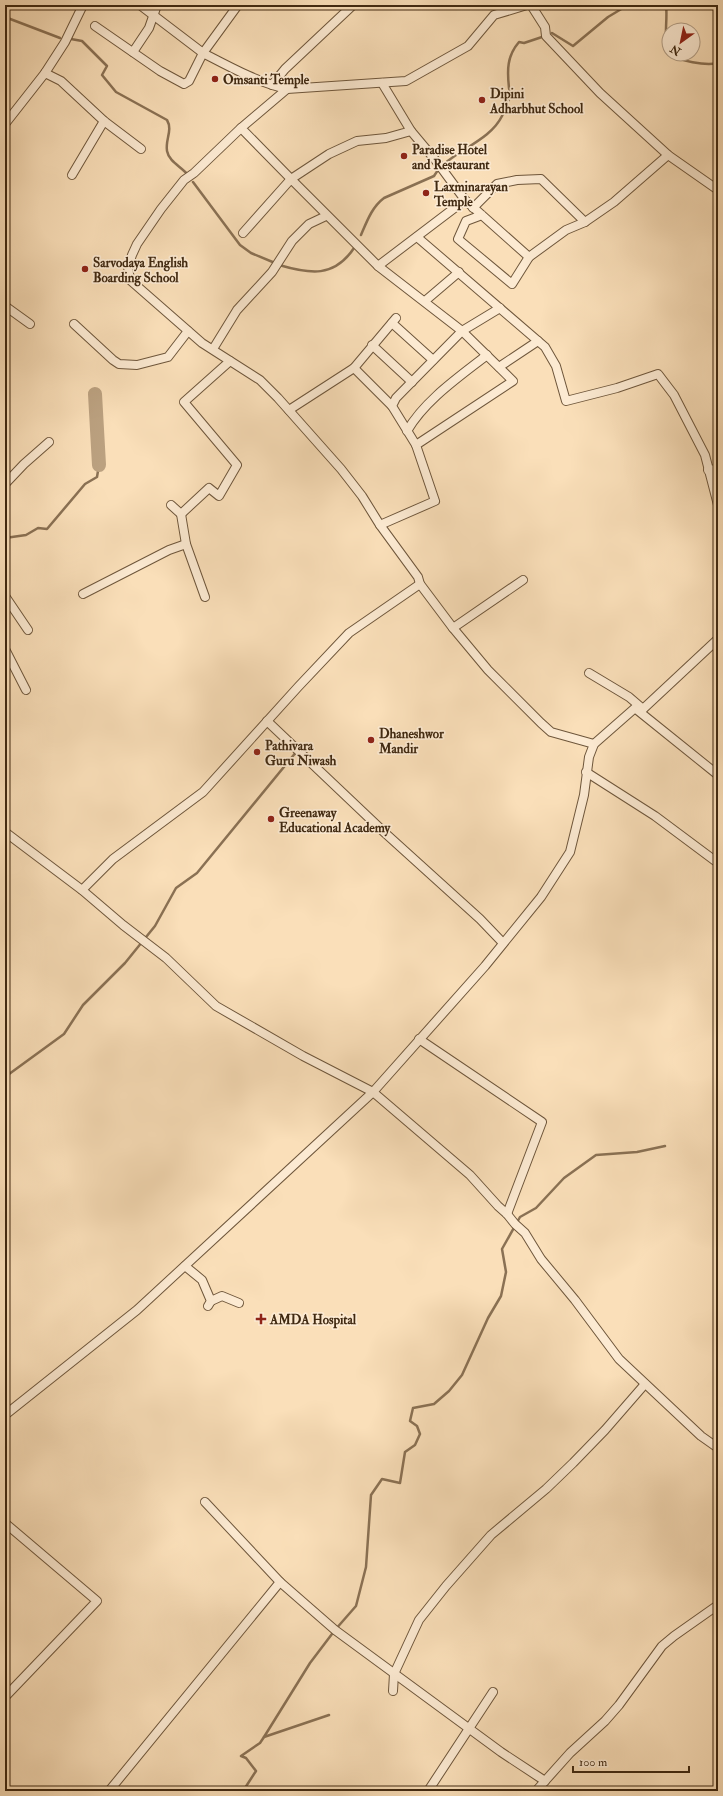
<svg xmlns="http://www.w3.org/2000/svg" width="723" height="1796" font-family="'IM FELL Double Pica',serif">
<rect width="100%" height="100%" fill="#fadfb9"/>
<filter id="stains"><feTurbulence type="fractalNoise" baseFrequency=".005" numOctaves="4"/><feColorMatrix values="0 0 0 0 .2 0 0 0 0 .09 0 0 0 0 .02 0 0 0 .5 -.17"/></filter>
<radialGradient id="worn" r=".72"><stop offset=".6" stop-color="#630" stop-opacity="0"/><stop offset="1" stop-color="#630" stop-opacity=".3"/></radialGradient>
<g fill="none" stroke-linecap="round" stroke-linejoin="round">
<g stroke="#8a7154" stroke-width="2.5">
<path d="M666,5C668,21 663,39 668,54C680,61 705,66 718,63"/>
<path d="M5,17L60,38"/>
<path d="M552,33L573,46L608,17L628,5"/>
<path d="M71,39L82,41L107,66L102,75L116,92L167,120C173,130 165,140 167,151C169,162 182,167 188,175"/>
<path d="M193,182L240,245L251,253L275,263"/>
<path d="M361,235C367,221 372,207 384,198L434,176C448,152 489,143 502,116C504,113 504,108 506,105C507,102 510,100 510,97C511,94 510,91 509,88C507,70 507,56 519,42L524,43L542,37"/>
<path d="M279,265C310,274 334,278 354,248"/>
<path d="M5,538L26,535L38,528L47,529L85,484L97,477L99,465"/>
<path d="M5,1077L64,1034L83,1005L125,963L155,926L176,888L197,873L297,751"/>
<path d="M264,1737L310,1663L335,1630L356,1606L366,1567L371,1495L382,1479L400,1483L405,1452L415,1445L420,1434L417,1426L410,1421L413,1408L434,1404L449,1391L462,1375L488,1318L501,1296L506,1272L502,1249L520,1217L536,1208L564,1178L596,1155L637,1152L665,1146"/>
<path d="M243,1791L256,1771L246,1758L241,1756L260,1743L264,1737L329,1715"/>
</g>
<path stroke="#bba180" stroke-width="14" d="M95,394L99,465"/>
<defs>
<g id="street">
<path d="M140,5L203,53L238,5"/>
<path d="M531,5L545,27L546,36L600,93L668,155L718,190"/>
<path d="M716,5L718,10"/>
<path d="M95,26L160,71L184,84L189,81L203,53C230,67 257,82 287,89L406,81L468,46L494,15L527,5"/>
<path d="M133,52L149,28L157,5"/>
<path d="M45,73L61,81L104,121L141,149"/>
<path d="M272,85L285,69L353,5"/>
<path d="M287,89L241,128L291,179L329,154L357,141L386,138L411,131L382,83"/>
<path d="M5,124L45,73L65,42L83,5"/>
<path d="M241,128L194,173L184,180L161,209L137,244L132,255L128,267L130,280L202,343L260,380L278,398L341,469L362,496L380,525L418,577L420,584L453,628L488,670L541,723L551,732L594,744"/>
<path d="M411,131L437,162L465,200L529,257L512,284L458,239L466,221L482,215"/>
<path d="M72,175L104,121"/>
<path d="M473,208L497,184L517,180L541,179L585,222L566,230L529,257"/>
<path d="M585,222L614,202L668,155"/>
<path d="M243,233L291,179L378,266L462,331L513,381L416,445L435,501L380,525"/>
<path d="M417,237L545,347L556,366L566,401L617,388L658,374L674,395L705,455L718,505"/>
<path d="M378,266L465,200"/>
<path d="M425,301L459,272"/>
<path d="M5,306L30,324"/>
<path d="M392,323L433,360"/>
<path d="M74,324L113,360L119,364L137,365L168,357L188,331"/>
<path d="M372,345L412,382"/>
<path d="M213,349L237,310L272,272L292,241L309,224L326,216"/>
<path d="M499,367L538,341"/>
<path d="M354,368L392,406"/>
<path d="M289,410L354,368L396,318"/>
<path d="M407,431C425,400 459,377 487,355"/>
<path d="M416,445L392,406L396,398L462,331L500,308"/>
<path d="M708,470L718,469"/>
<path d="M5,484L24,464L49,442"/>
<path d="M171,505L181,514L209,488L219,496L237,465L184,402L230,361"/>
<path d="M181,514L186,544L205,597"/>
<path d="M83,594L169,550L186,544"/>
<path d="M5,596L28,630"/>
<path d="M453,628L523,580"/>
<path d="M5,649L26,690"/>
<path d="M589,673L629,697L643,709"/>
<path d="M636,709L718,775"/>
<path d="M267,721L385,833L480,919L503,943"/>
<path d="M586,772L655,816L718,863"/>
<path d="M5,832L82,890L123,925L166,958L216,1006L303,1056L373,1092L470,1175L498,1206L507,1214L515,1224L525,1233L541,1259L575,1300L619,1359L701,1436L718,1448"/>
<path d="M82,890L113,859L203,792L298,687L349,633L420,584"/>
<path d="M419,1039L542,1122L507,1214"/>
<path d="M185,1266L202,1280L211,1301L208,1306"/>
<path d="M211,1301L222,1296L239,1303"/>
<path d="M5,1415L137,1310L373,1092L485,966L541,897L570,852L584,795L589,757L594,744L635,708L643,709L718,639"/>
<path d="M5,1523L97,1601L5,1697"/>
<path d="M280,1582L335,1630L501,1752L545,1781"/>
<path d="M393,1691L394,1674L419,1620L446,1586L491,1535L546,1489L573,1463L605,1430L645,1384"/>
<path d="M109,1791L280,1582L205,1502"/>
<path d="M428,1791L493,1692"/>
<path d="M536,1791L570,1753L605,1721L619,1705L662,1646L674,1636L718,1605"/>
</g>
</defs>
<use href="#street" stroke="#6e563b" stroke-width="10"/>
<use href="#street" stroke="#fcead2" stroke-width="8"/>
</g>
<g fill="#8f2418" stroke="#fcead2" stroke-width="1.5">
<circle cx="215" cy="79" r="4"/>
<circle cx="482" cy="100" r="4"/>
<circle cx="404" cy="156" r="4"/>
<circle cx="426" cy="193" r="4"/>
<circle cx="85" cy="269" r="4"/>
<circle cx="371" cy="740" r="4"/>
<circle cx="257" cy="752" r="4"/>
<circle cx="271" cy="819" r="4"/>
<path d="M259 1313h4v4h4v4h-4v4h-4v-4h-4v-4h4z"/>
</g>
<g text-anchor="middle" stroke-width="3.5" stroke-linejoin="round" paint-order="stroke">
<g font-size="13" font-weight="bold" fill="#402911" stroke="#fcead2" text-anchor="start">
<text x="223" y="84">Omsanti Temple</text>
<text x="490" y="98">Dipini<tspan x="490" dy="15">Adharbhut School</tspan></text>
<text x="412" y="154">Paradise Hotel<tspan x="412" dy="15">and Restaurant</tspan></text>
<text x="434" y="191">Laxminarayan<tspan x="434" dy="15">Temple</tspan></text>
<text x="93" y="267">Sarvodaya English<tspan x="93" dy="15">Boarding School</tspan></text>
<text x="379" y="738">Dhaneshwor<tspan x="379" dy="15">Mandir</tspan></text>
<text x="265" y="750">Pathivara<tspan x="265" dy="15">Guru Niwash</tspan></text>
<text x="279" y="817">Greenaway<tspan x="279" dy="15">Educational Academy</tspan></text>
<text x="270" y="1324">AMDA Hospital</text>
</g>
</g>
<rect width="723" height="1796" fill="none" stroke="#fadfb9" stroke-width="20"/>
<rect x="6" y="6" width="711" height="1784" fill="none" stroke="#402911" stroke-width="2"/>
<rect x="10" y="10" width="703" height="1776" fill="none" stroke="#402911"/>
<g transform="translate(681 42) rotate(213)"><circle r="19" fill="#fcead2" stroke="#b19d85"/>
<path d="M0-3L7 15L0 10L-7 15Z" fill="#8f2418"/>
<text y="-6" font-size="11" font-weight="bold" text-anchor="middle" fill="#402911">N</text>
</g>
<path d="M573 1766v6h116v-6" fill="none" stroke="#402911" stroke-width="2"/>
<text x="579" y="1766" font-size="12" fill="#402911" stroke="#fcead2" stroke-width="3" paint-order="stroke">100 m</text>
<rect width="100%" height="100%" filter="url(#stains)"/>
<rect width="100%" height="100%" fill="url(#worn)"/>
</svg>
